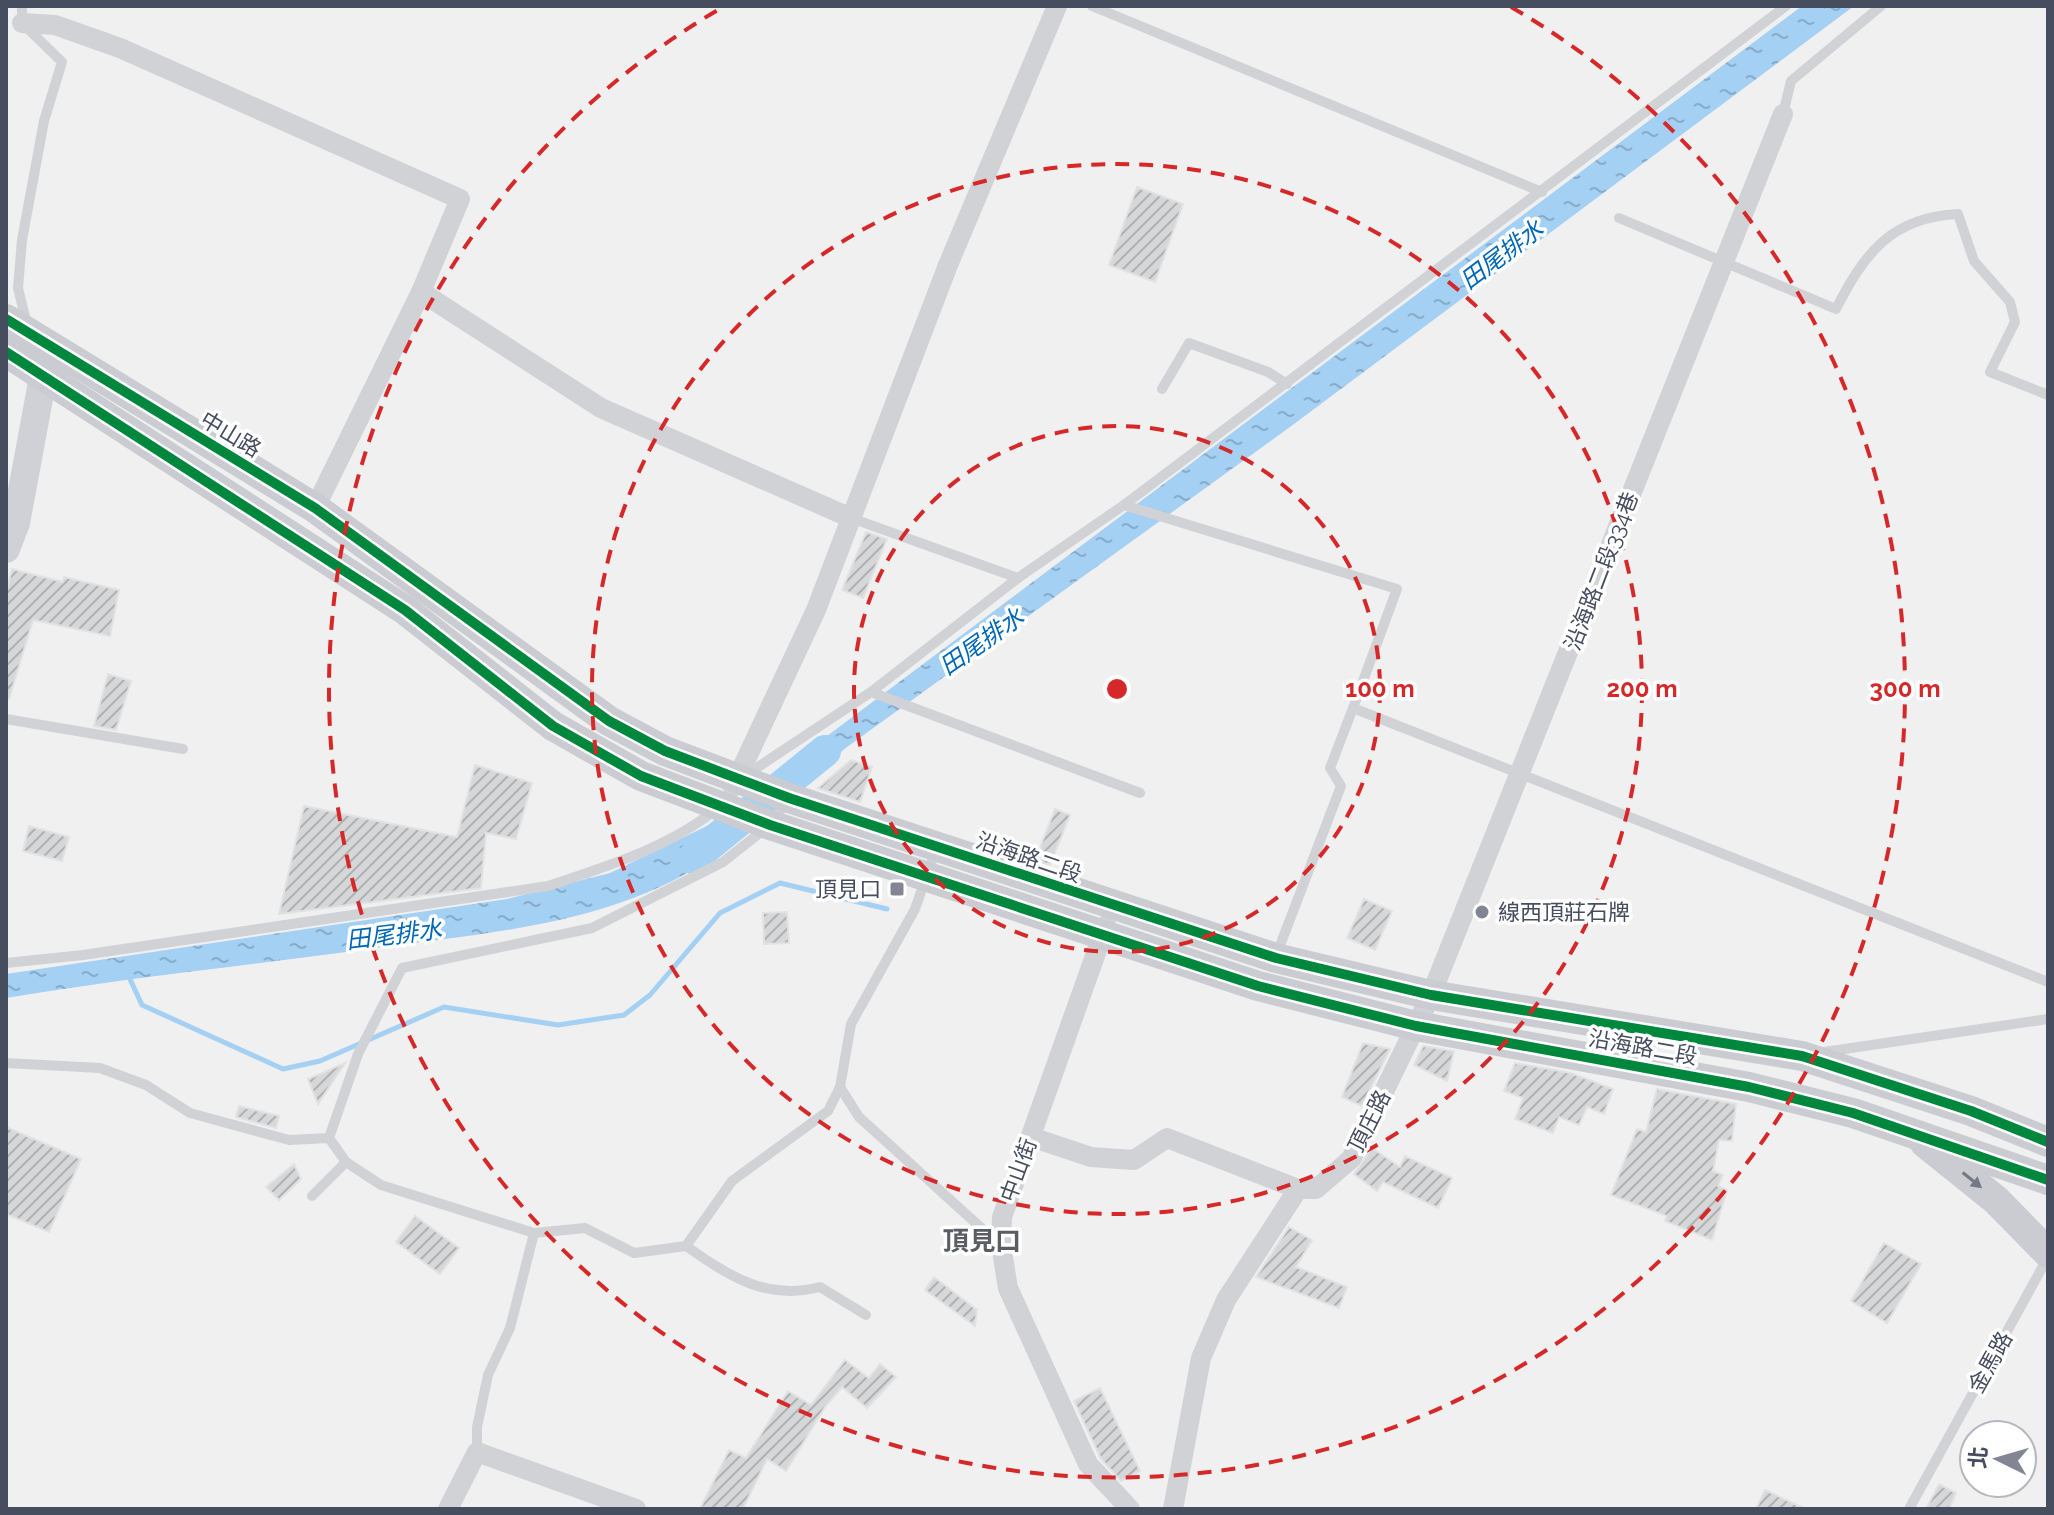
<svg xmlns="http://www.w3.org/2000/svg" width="2054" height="1515" font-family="Raleway,'Noto Sans TC',sans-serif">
<defs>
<pattern id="water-ripples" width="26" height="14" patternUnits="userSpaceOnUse" patternTransform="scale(2)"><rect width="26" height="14" fill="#a4d0f3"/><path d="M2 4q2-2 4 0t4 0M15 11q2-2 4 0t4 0" fill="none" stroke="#87abc8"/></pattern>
<pattern id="building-hatch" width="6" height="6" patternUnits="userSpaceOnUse" patternTransform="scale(2)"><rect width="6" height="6" fill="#d6d7d9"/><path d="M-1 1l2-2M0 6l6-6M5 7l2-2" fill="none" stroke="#afb1b3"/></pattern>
</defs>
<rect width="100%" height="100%" fill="#f1f0f0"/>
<g fill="url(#water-ripples)">
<path d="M1802,6H1854L1290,427L847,747L804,782L779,772Z"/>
<path d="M709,825L738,836C643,924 485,933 361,950C243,966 124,978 6,998V974L507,899L610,873Z"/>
</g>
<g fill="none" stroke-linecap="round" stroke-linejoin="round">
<path stroke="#a4d0f3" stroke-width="5" d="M129,977L142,1005L283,1069L320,1061L444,1007L558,1025L624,1015L650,995L720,913L780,883L887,909"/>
<path stroke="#a4d0f3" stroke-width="32" d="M693,858L825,751"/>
</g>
<g fill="url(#building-hatch)" stroke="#e2e2e3" stroke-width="2">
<path d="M1137,187L1183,204L1155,282L1109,265Z"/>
<path d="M866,532L887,539L863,598L842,590Z"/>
<path d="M12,569L63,582L64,577L119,590L110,636L33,620L9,699H6V593Z"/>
<path d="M108,674L131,681L116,730L94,726Z"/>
<path d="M851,760L872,767L860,802L818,788Z"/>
<path d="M475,765L532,783L516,839L486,833L481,888L279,914L304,806L457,837Z"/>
<path d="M1055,809L1070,815L1050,865L1035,860Z"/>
<path d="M29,826L69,837L62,861L23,851Z"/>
<path d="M1364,899L1392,911L1375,950L1347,938Z"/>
<path d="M787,912L789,943L764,944L763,913Z"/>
<path d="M1363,1043L1390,1049L1362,1106L1342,1097Z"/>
<path d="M1423,1046L1454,1051L1447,1081L1414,1065Z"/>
<path d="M345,1063L318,1104L308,1079Z"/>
<path d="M1515,1063L1571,1073L1613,1089L1604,1114L1587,1107L1579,1125L1559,1117L1553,1133L1515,1119L1523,1098L1504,1091Z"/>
<path d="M1657,1089L1736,1104L1732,1141L1719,1140L1713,1171L1723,1175L1718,1186L1727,1190L1712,1240L1665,1221L1667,1216L1611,1195L1637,1129L1646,1132Z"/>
<path d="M239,1106L279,1116L276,1128L236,1117Z"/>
<path d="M6,1127L81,1159L49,1232L6,1214Z"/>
<path d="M1372,1148L1400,1167L1405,1156L1452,1178L1438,1208L1383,1182L1377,1191L1354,1174Z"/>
<path d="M294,1164L301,1179L279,1200L266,1187Z"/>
<path d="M415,1216L459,1248L440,1274L396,1242Z"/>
<path d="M1289,1227L1312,1240L1296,1267L1347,1287L1339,1308L1256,1277Z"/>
<path d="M1884,1243L1921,1264L1887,1323L1851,1301Z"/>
<path d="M934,1277L977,1310L975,1326L925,1290Z"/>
<path d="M845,1360L869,1378L880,1364L896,1377L867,1408L842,1387L825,1407L786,1471L767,1459L743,1509H700L729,1450L746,1458L788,1391L811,1405Z"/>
<path d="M1100,1388L1140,1471L1121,1481L1101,1459L1074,1401Z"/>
<path d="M1939,1484L1956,1493L1949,1509H1926Z"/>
<path d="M1765,1490L1806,1509H1756Z"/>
</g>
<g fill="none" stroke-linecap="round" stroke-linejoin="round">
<g stroke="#d1d2d6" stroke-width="10">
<path d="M22,6V23L62,62L44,121L22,240L18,288L27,325"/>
<path d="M1092,6L1542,192"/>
<path d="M1783,114L1791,81L1881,6"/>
<path d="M1619,218L1836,309C1864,254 1891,217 1958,214L1974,261L2010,302L2015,322L1990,372L2048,395"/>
<path d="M1162,389L1189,343L1268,372L1287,384"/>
<path d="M1124,505L1397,589L1353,708L2048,982"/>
<path d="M851,518L1018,578"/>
<path d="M871,692L1140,793"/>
<path d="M6,719L183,749"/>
<path d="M746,775L871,692L1018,578L1124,505L1786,6"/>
<path d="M1276,956L1341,786L1330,768L1353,708"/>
<path d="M6,963L83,955L548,886C605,867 668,848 715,810"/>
<path d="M1824,1052L2048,1019"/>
<path d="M6,1063L100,1068L146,1085L190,1113L289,1140L329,1138"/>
<path d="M840,1087L859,1117L1000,1245"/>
<path d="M346,1162L329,1138L358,1054L402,968L592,928L723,862L770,825L788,800"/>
<path d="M312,1196L346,1162L381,1185L534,1233L510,1328L488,1375L477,1427V1452"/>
<path d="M534,1233L585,1228L634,1253L686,1246L732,1181L828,1111L840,1087L851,1024L915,909L936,849"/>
<path d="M686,1246C729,1276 766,1301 820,1287L866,1315"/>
<path d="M1909,1509L2048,1257"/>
</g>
<g stroke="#d1d2d6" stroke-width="20">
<path d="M22,23L55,25L120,48L460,199L421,292L315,508"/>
<path d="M421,292L601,408L851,518"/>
<path d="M733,787L816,610L948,265L1057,6"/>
<path d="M1106,925L1002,1217L1001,1245L1008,1288L1088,1464L1130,1509"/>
<path d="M1031,1137L1091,1157L1134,1160L1167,1138L1298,1189H1316L1351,1159L1431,995L1783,114"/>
<path d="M448,1509L477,1452L636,1509"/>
<path d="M1173,1509L1201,1358L1226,1300L1298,1189"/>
</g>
<path stroke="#d0d1d6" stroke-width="28" d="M6,549L16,523L43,377"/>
<g stroke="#caccd2" stroke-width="30">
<path d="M6,319L315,508L609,721L665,751L789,798L1276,958L1431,995L1802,1056L1971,1111L2048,1142"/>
<path d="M6,352L405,610L553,726L641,776L770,825L1258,986L1416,1026L1749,1087L1853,1113L2048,1180"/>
<path d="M1925,1143L1996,1200L2048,1253"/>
</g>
<defs>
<g id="cycleway">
<path d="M6,319L315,508L609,721L665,751L789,798L1276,958L1431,995L1802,1056L1971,1111L2048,1142"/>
<path d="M6,352L405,610L553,726L641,776L770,825L1258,986L1416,1026L1749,1087L1853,1113L2048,1180"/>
</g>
</defs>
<use href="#cycleway" stroke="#fff" stroke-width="15"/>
<use href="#cycleway" stroke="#00873e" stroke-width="10"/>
</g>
<defs><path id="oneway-solid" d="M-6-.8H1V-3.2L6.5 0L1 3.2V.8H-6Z" transform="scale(2)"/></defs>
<use fill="#747987" href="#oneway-solid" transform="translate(1972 1180) rotate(39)"/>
<g fill="none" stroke="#d62828" stroke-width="4" stroke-dasharray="14 10">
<circle cx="1117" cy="689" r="263"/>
<circle cx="1117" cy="689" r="525"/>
<path d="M1511 7A788 788 0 1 1 723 7"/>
</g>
<g fill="#818692" stroke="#fff" stroke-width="3">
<rect x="889" y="881" width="16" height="16" rx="4"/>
<circle cx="1482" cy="912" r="8"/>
</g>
<g text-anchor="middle" stroke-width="7" stroke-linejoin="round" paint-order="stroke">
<g font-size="22" fill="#454d5f" stroke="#fff">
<text transform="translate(231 434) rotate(31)" y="8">中山路</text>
<text transform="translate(1601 571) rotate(-69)" y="8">沿海路二段334巷</text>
<text transform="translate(1029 857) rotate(19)" y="8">沿海路二段</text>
<text transform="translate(1643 1047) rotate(10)" y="8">沿海路二段</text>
<text transform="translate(1369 1121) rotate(-63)" y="8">頂庄路</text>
<text transform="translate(1018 1170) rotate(-70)" y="8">中山街</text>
<text transform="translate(1990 1362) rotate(-61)" y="8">金馬路</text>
</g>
<g font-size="22" fill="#454d5f" stroke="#fff" text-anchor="end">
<text x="881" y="897">頂見口</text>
<text x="1498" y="920" text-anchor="start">線西頂莊石牌</text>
</g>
<g font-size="24" font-style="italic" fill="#0067b7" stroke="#fff">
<text transform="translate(1502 255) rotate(-37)" y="8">田尾排水</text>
<text transform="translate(982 642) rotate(-35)" y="8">田尾排水</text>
<text transform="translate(394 935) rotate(-7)" y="8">田尾排水</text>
</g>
<g font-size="26" font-weight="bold" fill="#5b5d65" stroke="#fff">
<text x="982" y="1250">頂見口</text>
</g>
</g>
<circle cx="1117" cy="689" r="12" fill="#d62828" stroke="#fff" stroke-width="4"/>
<g font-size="24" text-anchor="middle" font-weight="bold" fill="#d62828" stroke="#fff" stroke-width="7" stroke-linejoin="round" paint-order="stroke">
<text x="1380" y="697">100 m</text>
<text x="1642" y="697">200 m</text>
<text x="1905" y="697">300 m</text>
</g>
<rect width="2054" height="1515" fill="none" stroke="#454d5f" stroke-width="16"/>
<g transform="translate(1998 1459) rotate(275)"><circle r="38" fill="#ffffff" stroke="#b5b8bf" stroke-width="2"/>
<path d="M0-6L14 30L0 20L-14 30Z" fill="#818692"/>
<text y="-12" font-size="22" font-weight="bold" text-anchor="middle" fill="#454d5f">北</text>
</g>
</svg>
